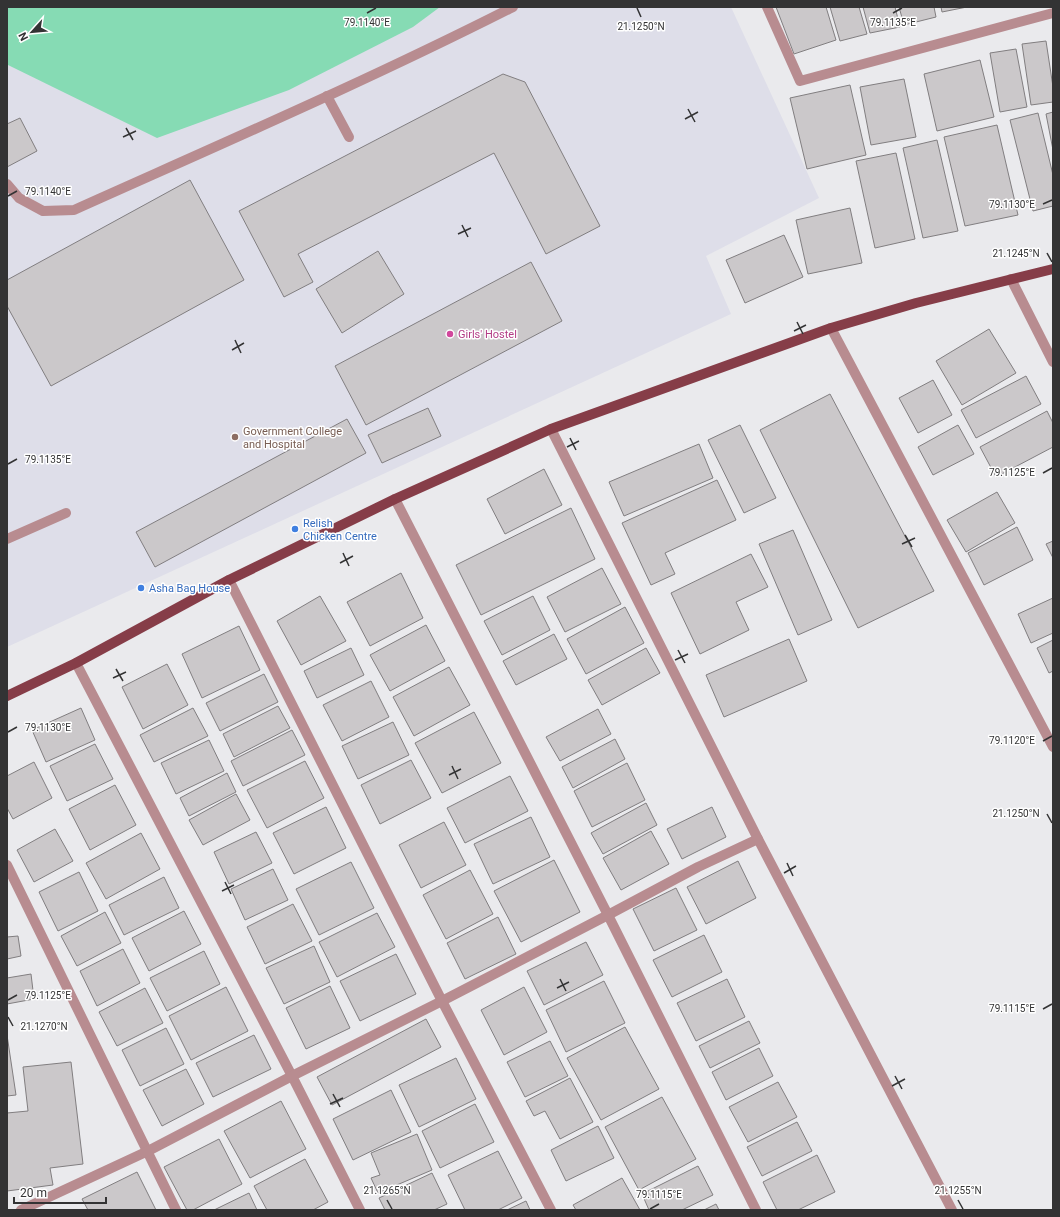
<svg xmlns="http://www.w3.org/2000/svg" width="1060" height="1217" font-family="Roboto,sans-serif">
<rect width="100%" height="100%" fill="#eaeaed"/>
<path fill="#dedee9" d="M7,7H731L819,198L706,256L731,314L7,647Z"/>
<path fill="#86dbb4" d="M7,7H440L413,27L289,90L157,138L8,65Z"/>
<g fill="#cbc8ca" stroke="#817e80">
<path d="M776,7H826L836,40L794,54Z"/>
<path d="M830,7H859L867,34L840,41Z"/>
<path d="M863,7H895L900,27L870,33Z"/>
<path d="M899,7H934L936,17L904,25Z"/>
<path d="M941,7H967L942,12Z"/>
<path d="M1046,41L1053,87V102L1031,105L1022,44Z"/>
<path d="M1016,49L1027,107L1000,112L990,53Z"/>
<path d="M980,60L994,117L937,131L924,74Z"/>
<path d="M503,74L525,82L600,226L546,254L494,153L298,254L313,282L284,297L239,211Z"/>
<path d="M904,79L916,137L871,145L860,87Z"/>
<path d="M850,85L866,155L807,169L790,98Z"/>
<path d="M1053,112V150L1046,114Z"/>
<path d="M1038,113L1053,175V206L1033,211L1010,120Z"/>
<path d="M20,118L37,151L7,167V124Z"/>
<path d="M997,125L1018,215L965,226L944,137Z"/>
<path d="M937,140L958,231L923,238L903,148Z"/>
<path d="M896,153L915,239L875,248L856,161Z"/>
<path d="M190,180L244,280L51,386L7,306V280Z"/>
<path d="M850,208L862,263L808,274L796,220Z"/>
<path d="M784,235L803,277L745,303L726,260Z"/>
<path d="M378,251L404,294L342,333L316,289Z"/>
<path d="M531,262L562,321L366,425L335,366Z"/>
<path d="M989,329L1016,373L962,405L936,361Z"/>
<path d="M1026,376L1041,404L976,438L961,410Z"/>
<path d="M933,380L952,415L918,433L899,398Z"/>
<path d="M830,394L934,591L858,628L760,430Z"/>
<path d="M428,408L441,436L382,463L368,435Z"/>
<path d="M1047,411L1053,423V447L996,477L980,447Z"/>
<path d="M347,419L366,453L155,567L136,532Z"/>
<path d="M740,425L776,498L744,513L708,440Z"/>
<path d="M958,425L974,454L933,475L918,447Z"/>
<path d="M699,444L713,478L624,516L609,482Z"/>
<path d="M544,469L562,505L505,534L487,499Z"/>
<path d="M717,480L736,520L665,553L675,574L651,585L622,523Z"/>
<path d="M997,492L1015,523L966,552L947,520Z"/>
<path d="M571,508L595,559L481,615L456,565Z"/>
<path d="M1017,527L1033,560L984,585L968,553Z"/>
<path d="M793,530L832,620L798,635L759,544Z"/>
<path d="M1053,541V558L1046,544Z"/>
<path d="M751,554L768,587L736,602L749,630L700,654L671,593Z"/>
<path d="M602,568L621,604L565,632L547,597Z"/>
<path d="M401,573L423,618L370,646L347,602Z"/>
<path d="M320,596L346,641L301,665L277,621Z"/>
<path d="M533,596L550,630L502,655L484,621Z"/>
<path d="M1053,598V633L1031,643L1018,614Z"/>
<path d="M625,607L644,643L586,674L567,639Z"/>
<path d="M426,625L445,661L390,691L370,655Z"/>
<path d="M239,626L260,670L202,698L182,654Z"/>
<path d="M554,634L567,659L516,685L503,661Z"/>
<path d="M789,639L807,681L724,717L706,675Z"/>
<path d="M1053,640V671L1049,673L1037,648Z"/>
<path d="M351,648L364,675L317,698L304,671Z"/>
<path d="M646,648L660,673L602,705L588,680Z"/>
<path d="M167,664L188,705L143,729L122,687Z"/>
<path d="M449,667L470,705L414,736L393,697Z"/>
<path d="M264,674L278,702L220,731L206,703Z"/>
<path d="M371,681L389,717L342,741L323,705Z"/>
<path d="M278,706L290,728L234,757L223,734Z"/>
<path d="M81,708L95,740L46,762L32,730Z"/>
<path d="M193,708L208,736L154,762L140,735Z"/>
<path d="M598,709L611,734L560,761L546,737Z"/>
<path d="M474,712L501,763L442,793L415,743Z"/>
<path d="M393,722L409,755L358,779L342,746Z"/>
<path d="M292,730L305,755L243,786L231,761Z"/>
<path d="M615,739L625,759L573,788L562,767Z"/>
<path d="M209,740L224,771L176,794L161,763Z"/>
<path d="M95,744L113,779L67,801L50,766Z"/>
<path d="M411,760L431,798L380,824L361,785Z"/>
<path d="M305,761L324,798L267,828L247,790Z"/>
<path d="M34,762L52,798L13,819L7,808V776Z"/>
<path d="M627,763L645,800L592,827L574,791Z"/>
<path d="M227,773L236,792L189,816L180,798Z"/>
<path d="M510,776L528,811L465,843L447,808Z"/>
<path d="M115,785L136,825L90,850L69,809Z"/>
<path d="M236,794L250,820L203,845L189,820Z"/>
<path d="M646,803L657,825L603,854L591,833Z"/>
<path d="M326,807L346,848L294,874L273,833Z"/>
<path d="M712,807L726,837L682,859L667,829Z"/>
<path d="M531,817L550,857L493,884L474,844Z"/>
<path d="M444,822L466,865L421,888L399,845Z"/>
<path d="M55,829L73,861L34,882L17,850Z"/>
<path d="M651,831L669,864L621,890L603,858Z"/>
<path d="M256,832L272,863L229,884L214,852Z"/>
<path d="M141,833L160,869L106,899L86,863Z"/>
<path d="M554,860L580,912L521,942L494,891Z"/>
<path d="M738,861L756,898L706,924L687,887Z"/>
<path d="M351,862L374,908L319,935L296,889Z"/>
<path d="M273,869L288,900L245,920L231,889Z"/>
<path d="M470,870L493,914L446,939L423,895Z"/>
<path d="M79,872L98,911L58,931L39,892Z"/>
<path d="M164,877L179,908L124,935L109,905Z"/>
<path d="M676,888L697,930L654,951L633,909Z"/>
<path d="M293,904L312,941L265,964L247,927Z"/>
<path d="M184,911L201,944L149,971L132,938Z"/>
<path d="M105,912L121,943L77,966L61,936Z"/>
<path d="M377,913L395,947L337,977L319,942Z"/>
<path d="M498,917L516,954L465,979L447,943Z"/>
<path d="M704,935L722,972L672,997L653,960Z"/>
<path d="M18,936L21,956L7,959V937Z"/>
<path d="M586,942L603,975L544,1005L527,971Z"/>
<path d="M314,946L330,982L284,1004L266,968Z"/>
<path d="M123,949L140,983L97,1006L80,971Z"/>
<path d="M204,951L220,984L167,1011L150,978Z"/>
<path d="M396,954L416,994L360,1021L340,981Z"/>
<path d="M31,974L34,999L7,1004V978Z"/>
<path d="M727,979L745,1017L696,1041L677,1003Z"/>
<path d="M604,981L625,1023L566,1052L546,1010Z"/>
<path d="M330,986L350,1028L306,1049L286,1008Z"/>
<path d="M226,987L248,1031L191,1060L169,1016Z"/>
<path d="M524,987L547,1032L504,1055L481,1010Z"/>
<path d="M145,988L163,1023L117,1046L99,1012Z"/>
<path d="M426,1019L441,1047L332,1105L317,1077Z"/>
<path d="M749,1021L760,1043L710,1068L699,1046Z"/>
<path d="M625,1027L659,1089L601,1120L567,1058Z"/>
<path d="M166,1028L184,1064L140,1086L122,1050Z"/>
<path d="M7,1035L16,1095L7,1096Z"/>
<path d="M254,1035L271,1069L213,1097L196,1063Z"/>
<path d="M550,1041L568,1076L525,1097L507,1062Z"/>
<path d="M759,1048L773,1076L726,1100L712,1072Z"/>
<path d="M456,1058L476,1099L419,1127L399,1085Z"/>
<path d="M71,1062L83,1164L50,1168L53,1185L7,1191V1113L28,1111L23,1067Z"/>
<path d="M186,1069L204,1104L162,1126L143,1090Z"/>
<path d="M570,1078L593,1122L560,1139L545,1111L534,1116L526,1101Z"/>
<path d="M778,1082L797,1117L748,1142L729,1107Z"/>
<path d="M391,1090L411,1132L353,1160L333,1119Z"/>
<path d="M662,1097L696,1159L639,1190L605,1127Z"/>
<path d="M281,1101L306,1149L250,1178L224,1131Z"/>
<path d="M475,1104L494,1142L440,1168L422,1131Z"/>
<path d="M797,1122L812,1151L762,1176L747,1147Z"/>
<path d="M598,1126L614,1158L566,1181L551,1150Z"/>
<path d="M417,1134L432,1170L378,1193L371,1178L380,1175L371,1153Z"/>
<path d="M219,1139L242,1184L193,1210H187L164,1167Z"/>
<path d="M498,1151L522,1198L498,1210H465L448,1175Z"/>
<path d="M817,1155L835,1192L798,1210H777L763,1182Z"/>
<path d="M305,1159L328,1202L313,1210H267L254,1186Z"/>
<path d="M698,1166L713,1195L682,1210H649L642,1194Z"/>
<path d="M137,1172L156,1210H88L82,1199Z"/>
<path d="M432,1173L447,1204L434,1210H385L379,1198Z"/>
<path d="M622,1178L640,1210H576L573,1205Z"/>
<path d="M249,1193L257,1210H214Z"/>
<path d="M526,1201L530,1210H507Z"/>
<path d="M716,1204L719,1210H704Z"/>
</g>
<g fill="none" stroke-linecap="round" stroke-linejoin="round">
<g stroke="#b88c90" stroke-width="10">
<path d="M767,7L800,81L1053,13"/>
<path d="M327,96L349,137"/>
<path d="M7,184L19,198L43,211L74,210C221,144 369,80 513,7"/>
<path d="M1011,279L1053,362"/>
<path d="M831,328L1053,747"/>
<path d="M551,429L758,839L952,1210"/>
<path d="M395,499L608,915L756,1210"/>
<path d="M7,539L66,513"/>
<path d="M229,580L442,1001L551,1210"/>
<path d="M76,663L292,1076L360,1210"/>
<path d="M7,865L176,1210"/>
<path d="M21,1210L148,1151L292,1076L442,1001L608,915L698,867L758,839"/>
</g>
<path stroke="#863d48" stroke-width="10" d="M7,696L76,663L229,580L395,499L551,429L831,328L916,303L1053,269"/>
</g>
<path fill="none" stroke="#333334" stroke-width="1.5" d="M637,8L641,17M367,13L376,8M893,13L902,8M688,109L695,122M685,119L698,112M126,128L133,140M123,137L136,131M8,196L17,191M1043,204L1052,200M462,225L468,237M458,234L471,228M1047,253L1052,262M797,322L803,334M794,331L806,325M235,340L241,353M232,350L244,343M570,438L576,450M567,447L579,441M8,464L17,459M1043,473L1052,468M905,535L912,547M902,544L915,538M343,553L349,566M340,563L353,556M678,650L685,663M675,660L688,654M116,669L123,681M113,678L126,672M8,732L17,727M1043,741L1052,736M452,766L458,779M449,775L461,769M1047,814L1052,823M787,863L793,876M784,873L796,866M225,882L231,894M222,891L234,885M560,979L566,991M557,988L569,982M8,1000L17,995M1043,1009L1052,1004M8,1017L13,1026M895,1076L902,1089M892,1086L905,1079M333,1094L340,1107M330,1104L343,1098M387,1200L392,1209M958,1200L963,1209M650,1209L659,1204"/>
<circle fill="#d1479c" stroke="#fff" stroke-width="1.5" cx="450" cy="334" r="4"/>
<circle fill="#8d6e63" stroke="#fff" stroke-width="1.5" cx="235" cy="437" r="4"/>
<g fill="#3f7fe0" stroke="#fff" stroke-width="1.5">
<circle cx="295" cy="529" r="4"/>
<circle cx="141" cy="588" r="4"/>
</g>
<g text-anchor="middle" stroke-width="3" stroke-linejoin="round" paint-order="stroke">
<g font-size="11" fill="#b23c85" stroke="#fff" text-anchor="start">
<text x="458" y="338">Girls' Hostel</text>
</g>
<g font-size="11" fill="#785e54" stroke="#fff" text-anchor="start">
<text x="243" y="435">Government College<tspan x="243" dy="13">and Hospital</tspan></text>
</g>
<g font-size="11" fill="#366cbe" stroke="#fff" text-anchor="start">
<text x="303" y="527">Relish<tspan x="303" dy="13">Chicken Centre</tspan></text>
<text x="149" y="592">Asha Bag House</text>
</g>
</g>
<g font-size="10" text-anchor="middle" fill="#333334" stroke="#fff" stroke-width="3" stroke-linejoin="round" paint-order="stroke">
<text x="367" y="26">79.1140°E</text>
<text x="893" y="26">79.1135°E</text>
<text x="641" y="30">21.1250°N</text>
<text x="48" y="195">79.1140°E</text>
<text x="1012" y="208">79.1130°E</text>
<text x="1016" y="257">21.1245°N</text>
<text x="48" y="463">79.1135°E</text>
<text x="1012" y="476">79.1125°E</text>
<text x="48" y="731">79.1130°E</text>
<text x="1012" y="744">79.1120°E</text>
<text x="1016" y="817">21.1250°N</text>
<text x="48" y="999">79.1125°E</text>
<text x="1012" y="1012">79.1115°E</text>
<text x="44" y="1030">21.1270°N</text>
<text x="387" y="1194">21.1265°N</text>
<text x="958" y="1194">21.1255°N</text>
<text x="659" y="1198">79.1115°E</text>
</g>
<rect width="1060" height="1217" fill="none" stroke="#333334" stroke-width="16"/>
<g transform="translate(32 32) rotate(243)" stroke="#ffffff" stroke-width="3" paint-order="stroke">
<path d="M0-3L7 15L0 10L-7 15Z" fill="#333334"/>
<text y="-6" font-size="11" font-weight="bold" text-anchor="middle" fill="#333334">N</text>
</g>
<path d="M14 1197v6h92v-6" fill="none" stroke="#333334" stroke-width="2"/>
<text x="20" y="1197" font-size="12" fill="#333334" stroke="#ffffff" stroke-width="3" paint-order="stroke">20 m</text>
</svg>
